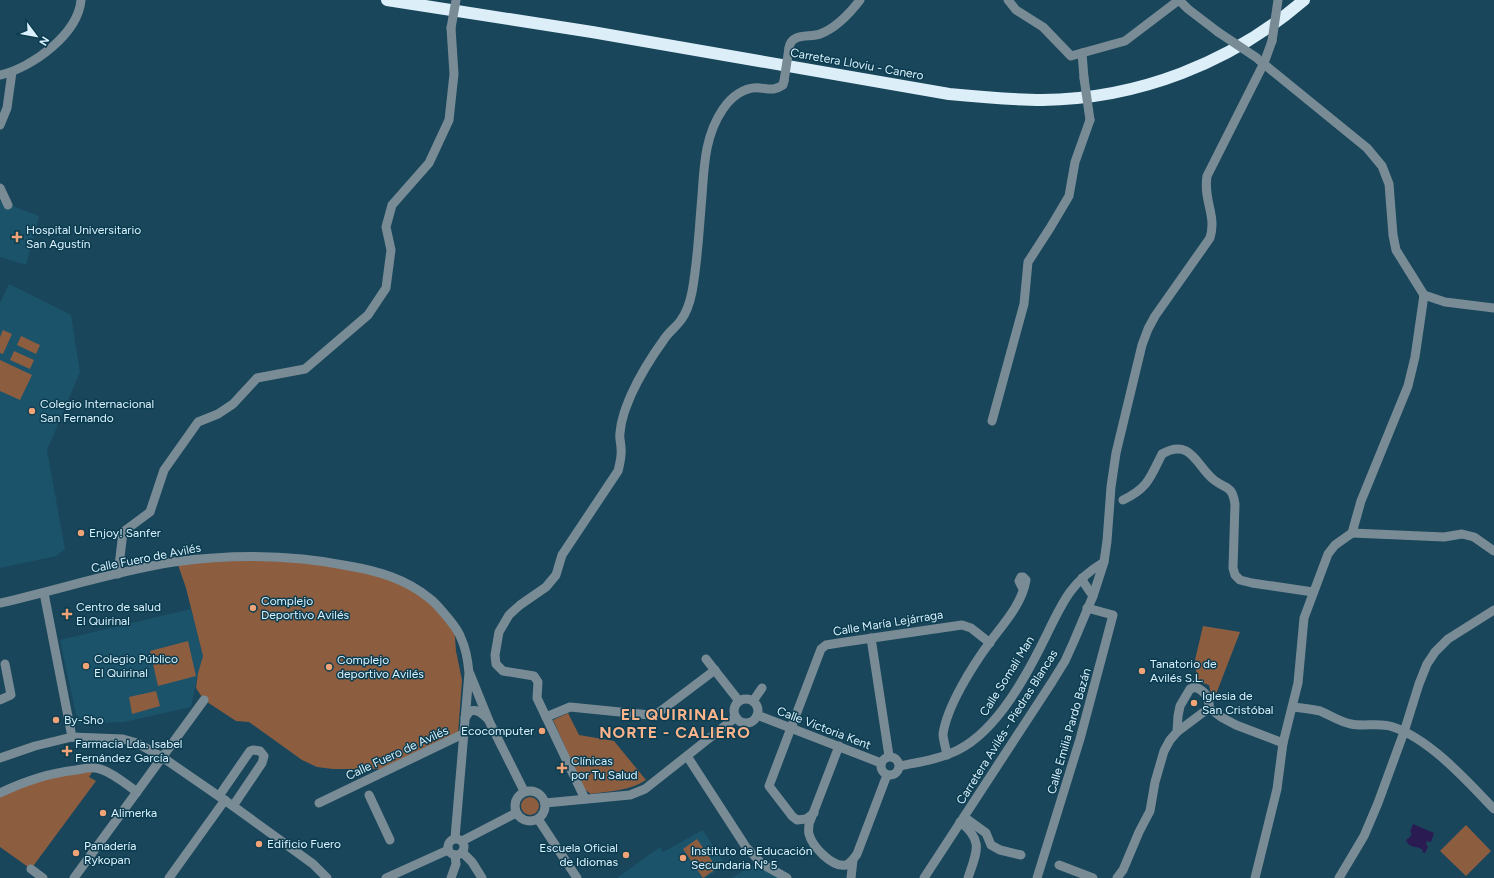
<svg xmlns="http://www.w3.org/2000/svg" width="1494" height="878" font-family="Figtree,sans-serif">
<rect width="100%" height="100%" fill="#19465b"/>
<g fill="#1b536b">
<path d="M0,201L39,216L26,265L0,257Z"/>
<path d="M9,284L71,315L80,372L47,450L65,549L56,556L0,568V303Z"/>
<path d="M191,609L203,656L198,673L191,707L124,722L78,724L60,640Z"/>
<path d="M703,830L725,865L706,878H617L660,847L663,852Z"/>
<path d="M751,866H758L779,878H732Z"/>
</g>
<g fill="#8d5d40">
<path d="M3,330L12,334L3,354L0,353V337Z"/>
<path d="M21,336L40,345L36,354L17,345Z"/>
<path d="M14,351L34,360L30,369L10,360Z"/>
<path d="M0,360L32,375L20,400L0,391Z"/>
<path d="M215,557L327,561L414,587L454,625L456,651L462,680L458,734L391,769H333L317,767L302,760L249,722L236,721L204,700L196,688L198,673L203,656L186,588L177,562Z"/>
<path d="M1203,626L1240,632L1213,702L1209,685L1197,681L1195,660Z"/>
<path d="M188,641L196,676L158,686L150,651Z"/>
<path d="M156,691L160,706L132,714L129,697Z"/>
<path d="M568,713L579,735L614,741L646,780C629,791 610,791 591,794L584,789L553,720Z"/>
<path d="M95,768L89,777L96,781L31,869L0,847V793L18,784Z"/>
<circle cx="530" cy="806" r="9"/>
<path d="M1466,825L1491,851L1466,876L1440,851Z"/>
<path d="M697,839L717,868L703,878L683,849Z"/>
</g>
<path fill="#2a1b53" d="M1413,824L1434,833L1431,842L1427,841L1426,844L1428,847L1425,853L1422,852L1423,850C1417,845 1409,849 1406,840L1410,837L1412,833L1410,832Z"/>
<g fill="none" stroke-linecap="round" stroke-linejoin="round">
<g stroke="#798c96" stroke-width="9">
<path d="M1008,0L1016,10L1043,27L1071,56L1125,41L1179,0"/>
<path d="M1179,0L1188,9L1218,32"/>
<path d="M789,48C791,32 810,38 820,34C836,28 850,13 860,0"/>
<path d="M1082,53L1084,78"/>
<path d="M1259,60L1367,148L1382,166L1389,184L1393,235L1396,250L1424,295L1445,302L1494,308"/>
<path d="M0,75C32,68 78,34 81,0"/>
<path d="M0,125L7,108L12,72"/>
<path d="M0,188L8,205"/>
<path d="M992,421L1024,304L1028,262L1050,228L1069,196L1075,162L1090,120"/>
<path d="M1123,500C1148,488 1150,478 1162,454C1191,437 1197,467 1214,480C1227,490 1232,485 1235,504L1233,568L1235,575L1240,580L1252,583L1313,592"/>
<path d="M1352,533L1444,537L1462,534L1474,537L1494,551"/>
<path d="M118,574L123,532L150,512L164,470L198,422L218,414L233,404L257,378L305,369L368,315L386,288L391,250L386,227L392,205L429,163L449,120L454,74L451,28"/>
<path d="M1082,578L1084,583L1093,596"/>
<path d="M44,593L72,737"/>
<path d="M0,603C58,590 115,571 174,562C233,554 290,554 349,566C378,571 406,579 429,598C436,603 442,611 448,618C453,624 458,630 461,638C466,649 468,661 469,673L455,838"/>
<path d="M871,638L889,756"/>
<path d="M706,659L739,701"/>
<path d="M470,674L489,721L524,791"/>
<circle cx="746" cy="711" r="12"/>
<path d="M0,700L11,695L5,664"/>
<path d="M753,701L762,688"/>
<path d="M1293,707C1302,708 1311,709 1320,711C1330,715 1340,722 1351,724C1365,727 1380,722 1393,727C1430,739 1468,782 1494,809"/>
<path d="M757,715L881,763"/>
<path d="M546,717L570,707L650,715L658,713L715,670"/>
<path d="M465,718L470,711C478,709 481,713 487,718"/>
<path d="M1177,732L1209,708"/>
<path d="M839,746L809,824C809,827 808,831 809,834C812,846 832,868 846,865C851,863 854,858 857,854L887,775"/>
<path d="M947,755C946,748 943,740 943,734C947,706 973,665 990,642C1004,623 1022,604 1026,580L1023,577H1021L1019,581L1023,589"/>
<path d="M687,756L746,847L762,864L787,878"/>
<circle cx="890" cy="766" r="9"/>
<path d="M0,758L35,746L72,737L123,739L137,743L162,757L233,806L313,864L327,878"/>
<path d="M900,766C919,762 940,759 958,750C998,730 1028,673 1047,634C1063,601 1072,581 1104,562"/>
<circle cx="530" cy="806" r="15"/>
<path d="M0,793C25,781 49,773 76,770C82,769 89,767 95,768C108,769 126,784 137,792"/>
<path d="M369,795L390,840"/>
<path d="M219,796L250,751L253,750L260,751L264,756L262,763L233,806"/>
<path d="M585,799L537,698L538,682L534,676L503,671L496,664L495,655L499,632L509,615L520,605L546,587L556,575L562,555L618,471C620,463 622,456 621,448C621,443 619,437 620,433C621,419 626,407 631,395C640,375 652,356 665,338C670,331 676,327 681,320C687,312 690,302 692,292C698,260 699,228 702,196C704,166 705,135 723,109C731,97 745,86 760,88C770,89 774,91 783,85L784,81"/>
<path d="M319,803L463,734"/>
<path d="M545,803L630,795L645,789L736,717"/>
<path d="M814,813L806,819L797,820L792,816L769,786L821,649L826,645L845,642L962,625L971,628L990,643"/>
<path d="M964,817L986,833L991,845L1000,850L1021,855"/>
<path d="M538,819L577,878"/>
<path d="M960,822C985,841 976,853 968,878"/>
<circle cx="456" cy="847" r="8"/>
<path d="M462,841L516,813"/>
<path d="M462,852L472,862L482,878"/>
<path d="M1059,865L1093,878"/>
<path d="M31,869L43,878"/>
<path d="M74,878L204,700"/>
<path d="M169,878L225,800"/>
<path d="M386,878L448,850"/>
<path d="M451,878L456,864L455,855"/>
<path d="M851,878L853,860"/>
<path d="M924,878L1052,682L1065,661L1074,641L1093,596L1104,562L1107,541L1111,487L1116,453L1142,345L1148,329L1155,316L1210,238C1217,215 1203,201 1207,176L1264,63L1272,41"/>
<path d="M1037,878L1080,739L1113,615L1087,608"/>
<path d="M1117,878L1123,870L1139,832L1150,811L1155,782L1164,751L1170,740L1177,732L1178,716L1180,706L1190,689L1195,687C1205,691 1210,698 1209,708L1221,717L1236,725L1283,743"/>
<path d="M1255,878L1277,789L1283,743L1298,683L1304,618L1328,554L1335,545L1352,533L1361,501L1408,386L1415,357L1424,295"/>
<path d="M1339,878L1364,836L1378,803L1404,732L1419,684L1427,664L1435,652L1448,639L1494,610"/>
</g>
<path stroke="#dceff9" stroke-width="12" d="M387,0L592,32L949,94C980,97 1011,100 1042,100C1138,99 1231,63 1304,0"/>
<g stroke="#798c96" stroke-width="9">
<path d="M451,28L456,0"/>
<path d="M1218,32L1257,58"/>
<path d="M1272,41L1278,0"/>
<path d="M1084,78L1090,120"/>
<path d="M784,81L789,48"/>
</g>
</g>
<g fill="#efa377" stroke="#0c3c4f" stroke-width="1.5">
<path d="M15 231h4v4h4v4h-4v4h-4v-4h-4v-4h4z"/>
<circle cx="32" cy="411" r="4"/>
<circle cx="81" cy="533" r="4"/>
<circle cx="253" cy="608" r="4"/>
<path d="M65 608h4v4h4v4h-4v4h-4v-4h-4v-4h4z"/>
<circle cx="86" cy="666" r="4"/>
<circle cx="329" cy="667" r="4"/>
<circle cx="1142" cy="671" r="4"/>
<circle cx="1194" cy="703" r="4"/>
<circle cx="56" cy="720" r="4"/>
<circle cx="542" cy="731" r="4"/>
<path d="M65 745h4v4h4v4h-4v4h-4v-4h-4v-4h4z"/>
<path d="M560 762h4v4h4v4h-4v4h-4v-4h-4v-4h4z"/>
<circle cx="103" cy="813" r="4"/>
<circle cx="259" cy="844" r="4"/>
<circle cx="76" cy="853" r="4"/>
<circle cx="626" cy="855" r="4"/>
<circle cx="683" cy="858" r="4"/>
</g>
<g text-anchor="middle" stroke-width="3" stroke-linejoin="round" paint-order="stroke">
<g font-size="12" fill="#daf2fe" stroke="#0c3c4f">
<text transform="translate(857 64) rotate(10)" y="4">Carretera Lloviu - Canero</text>
<text transform="translate(146 558) rotate(-11)" y="4">Calle Fuero de Avilés</text>
<text transform="translate(888 623) rotate(-9)" y="4">Calle María Lejárraga</text>
<text transform="translate(1007 676) rotate(-58)" y="4">Calle Somali Man</text>
<text transform="translate(1007 727) rotate(-58)" y="4">Carretera Avilés - Piedras Blancas</text>
<text transform="translate(824 728) rotate(21)" y="4">Calle Victoria Kent</text>
<text transform="translate(1069 731) rotate(-74)" y="4">Calle Emilia Pardo Bazán</text>
<text transform="translate(397 753) rotate(-25)" y="4">Calle Fuero de Avilés</text>
</g>
<g font-size="12" fill="#daf2fe" stroke="#0c3c4f" text-anchor="start">
<text x="26" y="234">Hospital Universitario<tspan x="26" dy="14">San Agustín</tspan></text>
<text x="40" y="408">Colegio Internacional<tspan x="40" dy="14">San Fernando</tspan></text>
<text x="89" y="537">Enjoy! Sanfer</text>
<text x="261" y="605">Complejo<tspan x="261" dy="14">Deportivo Avilés</tspan></text>
<text x="76" y="611">Centro de salud<tspan x="76" dy="14">El Quirinal</tspan></text>
<text x="94" y="663">Colegio Público<tspan x="94" dy="14">El Quirinal</tspan></text>
<text x="337" y="664">Complejo<tspan x="337" dy="14">deportivo Avilés</tspan></text>
<text x="1150" y="668">Tanatorio de<tspan x="1150" dy="14">Avilés S.L.</tspan></text>
<text x="1202" y="700">Iglesia de<tspan x="1202" dy="14">San Cristóbal</tspan></text>
<text x="64" y="724">By-Sho</text>
<text x="534" y="735" text-anchor="end">Ecocomputer</text>
<text x="75" y="748">Farmacia Lda. Isabel<tspan x="75" dy="14">Fernández García</tspan></text>
<text x="571" y="765">Clínicas<tspan x="571" dy="14">por Tu Salud</tspan></text>
<text x="111" y="817">Alimerka</text>
<text x="267" y="848">Edificio Fuero</text>
<text x="84" y="850">Panadería<tspan x="84" dy="14">Rykopan</tspan></text>
<text x="618" y="852" text-anchor="end">Escuela Oficial<tspan x="618" dy="14">de Idiomas</tspan></text>
<text x="691" y="855">Instituto de Educación<tspan x="691" dy="14">Secundaria Nº 5</tspan></text>
</g>
<g font-size="16" font-weight="bold" letter-spacing="1" fill="#fab38a" stroke="#0c3c4f">
<text x="675" y="720">EL QUIRINAL<tspan x="675" dy="18">NORTE - CALIERO</tspan></text>
</g>
</g>
<g transform="translate(36 36) rotate(122)" stroke="#0c3c4f" stroke-width="3" paint-order="stroke">
<path d="M0-3L7 15L0 10L-7 15Z" fill="#daf2fe"/>
<text y="-6" font-size="11" font-weight="bold" text-anchor="middle" fill="#daf2fe">N</text>
</g>
</svg>
